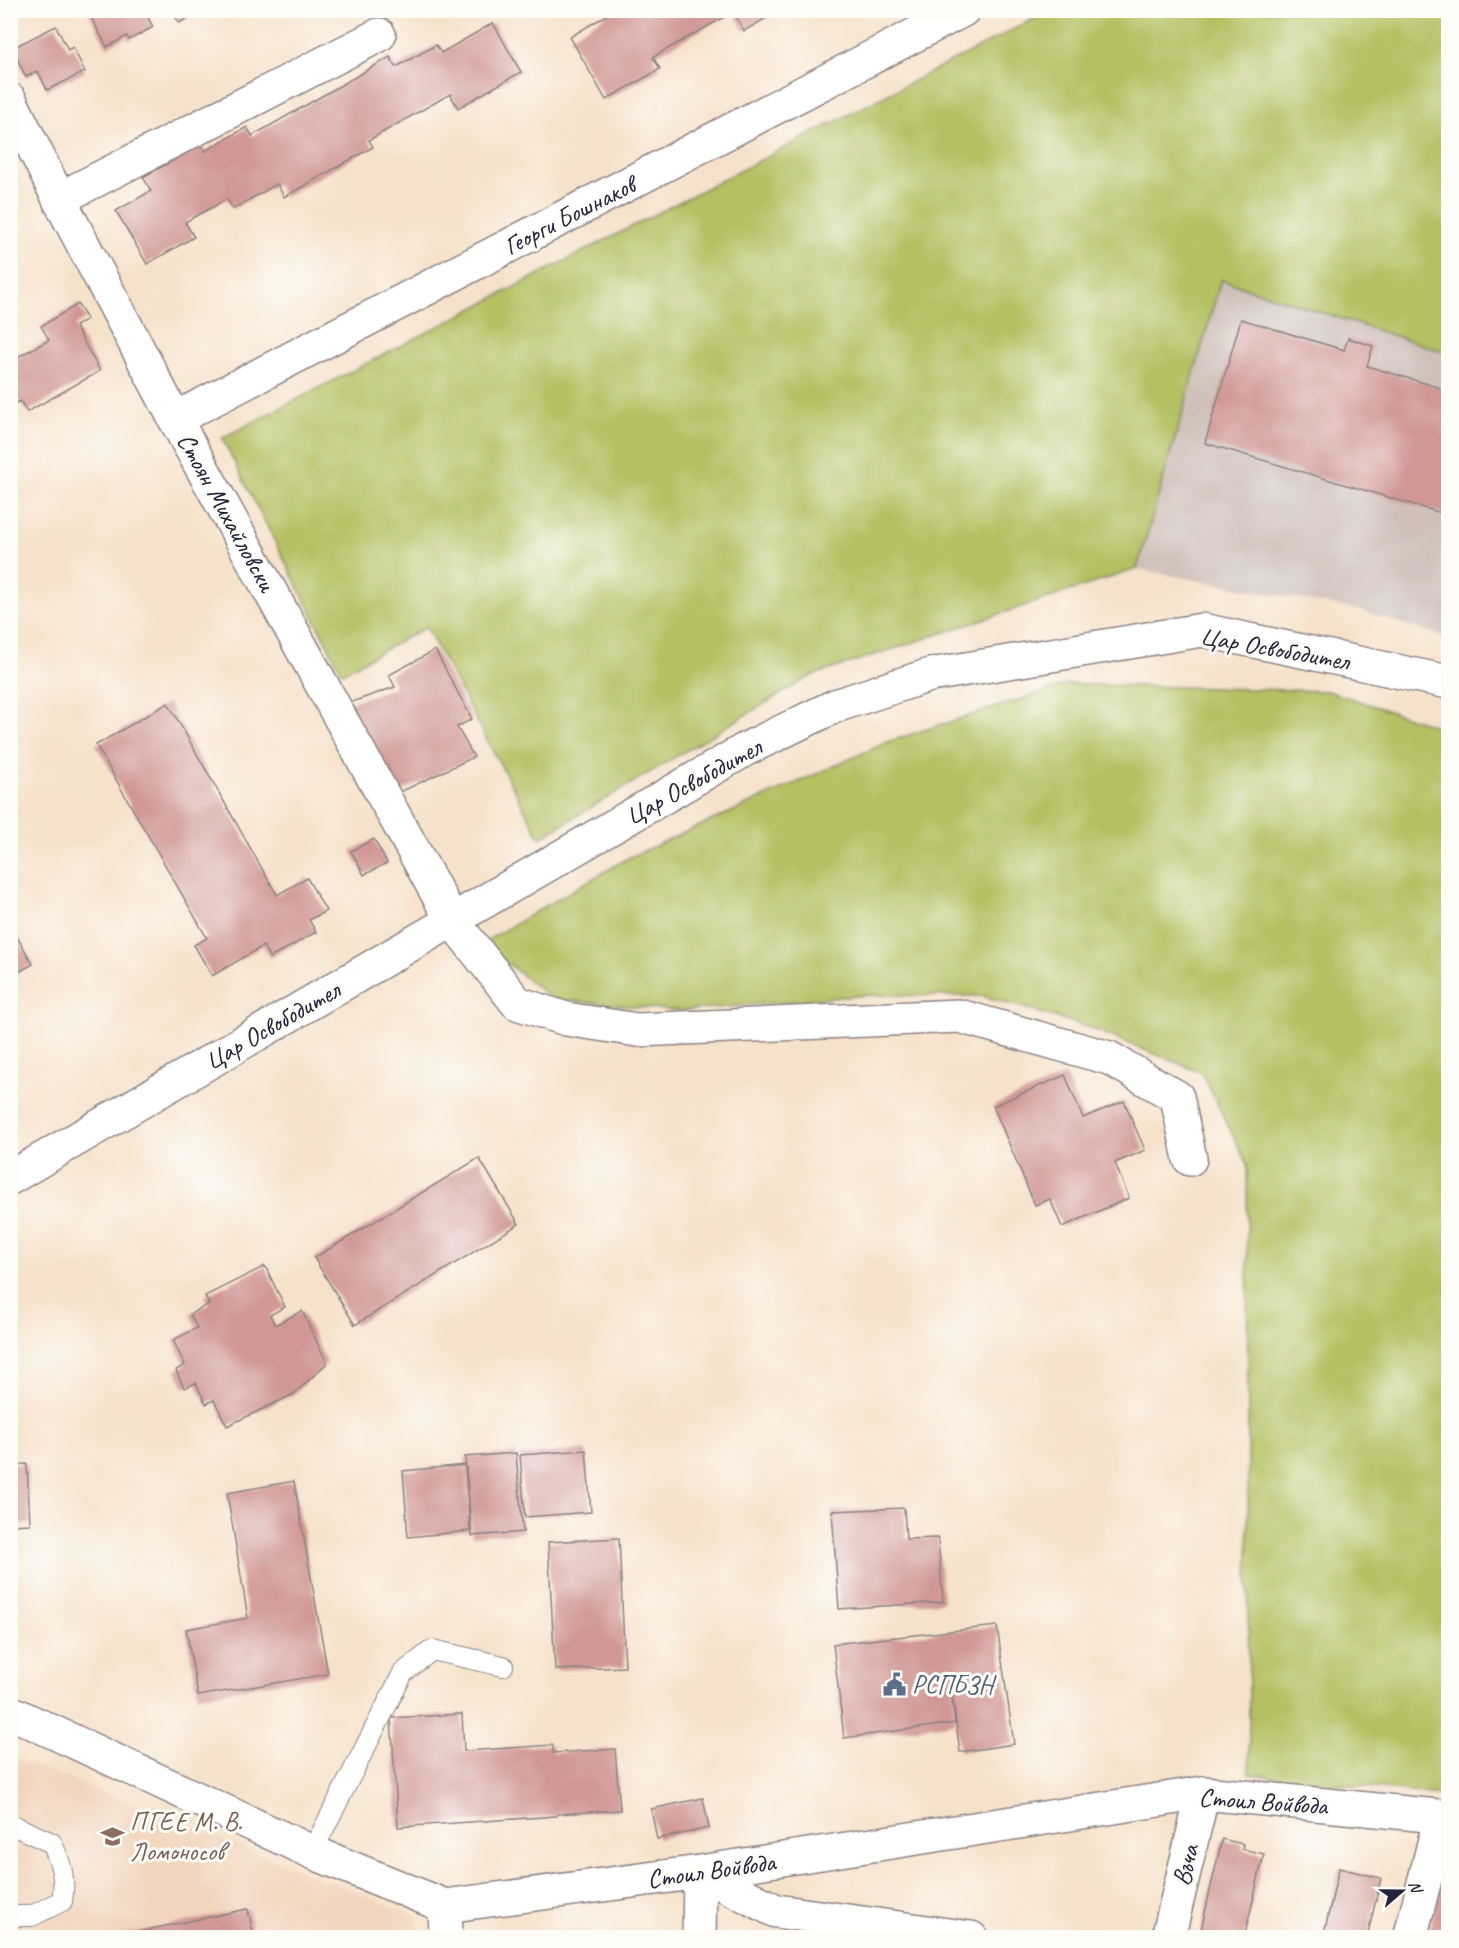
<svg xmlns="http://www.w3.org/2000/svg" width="1459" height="1948" font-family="Caveat,sans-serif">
<rect width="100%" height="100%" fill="#fdfcf7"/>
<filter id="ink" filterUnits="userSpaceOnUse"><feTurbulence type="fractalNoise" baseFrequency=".0167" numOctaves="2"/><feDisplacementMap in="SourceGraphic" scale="12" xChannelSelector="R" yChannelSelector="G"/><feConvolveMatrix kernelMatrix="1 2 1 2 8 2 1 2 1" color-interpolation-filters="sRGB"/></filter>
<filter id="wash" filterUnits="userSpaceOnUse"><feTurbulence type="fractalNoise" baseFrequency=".008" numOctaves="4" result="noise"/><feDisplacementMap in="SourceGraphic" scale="24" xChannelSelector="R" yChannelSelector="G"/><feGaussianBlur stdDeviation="1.35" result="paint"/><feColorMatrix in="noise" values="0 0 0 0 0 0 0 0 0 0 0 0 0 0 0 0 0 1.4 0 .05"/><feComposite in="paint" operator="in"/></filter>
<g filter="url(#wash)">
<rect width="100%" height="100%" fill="#f6e2cb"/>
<path fill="#f2d5bd" d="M10,1756L417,1916L418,1937H11Z"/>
<path fill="#cfc1ba" d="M1221,280L1448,353V638L1358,610L1137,569Z"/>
<g fill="#b4c062" stroke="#6b714e" stroke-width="1.5">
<path d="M1051,10L1448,11V353L1221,280L1137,569L811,676L540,838L426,627L342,673L222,438Z"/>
<path d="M1068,684L1328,691L1448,730V1796L1249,1774L1247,1164L1202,1073L1088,1027L983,996L867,995L680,1011L552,999L482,943L628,858L890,741Z"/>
</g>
<g id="blocks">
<g fill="#d09794">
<path d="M87,10H144L153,27L129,40L127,36L107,47Z"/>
<path d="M172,10H202L179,23Z"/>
<path d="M615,10H726L728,15L653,57L660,69L606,100L570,37Z"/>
<path d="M733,10H780L744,31Z"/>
<path d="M493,23L521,72L458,108L450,94L369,140L373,147L284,197L277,184L233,209L227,199L185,222L194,237L147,264L116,211L151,191L143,177L201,145L205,151L247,127L252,136L390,57L396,67L436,45L441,53Z"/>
<path d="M56,26L68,50L73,47L85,72L47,90L38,71L26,77L12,48Z"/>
<path d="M78,304L87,319L75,326L100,371L27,412L20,401L10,406V361L49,340L41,326Z"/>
<path d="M1241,319L1344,350L1348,338L1373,346L1367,366L1448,390V515L1205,443Z"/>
<path d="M435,650L472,719L457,727L474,757L398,793L349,703L395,687L389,675Z"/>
<path d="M168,703L277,895L307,878L326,911L309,920L316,932L270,958L263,946L212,976L194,945L207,938L96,745Z"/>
<path d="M374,839L387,863L364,875L351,851Z"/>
<path d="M10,925L33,964L10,977Z"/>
<path d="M1065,1075L1083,1118L1124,1101L1145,1150L1115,1163L1129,1198L1062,1227L1050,1199L1035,1205L993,1106Z"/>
<path d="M479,1158L519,1224L355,1325L314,1258Z"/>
<path d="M265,1266L285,1307L270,1315L275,1325L302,1311L327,1363L294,1394L227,1426L214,1400L206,1404L196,1383L184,1388L176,1370L185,1365L173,1340L197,1328L190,1314L209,1304L205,1296Z"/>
<path d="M586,1450L591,1512L525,1517L520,1455Z"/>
<path d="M516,1453L523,1532L472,1536L465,1457Z"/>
<path d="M27,1464L30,1524L10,1525V1465Z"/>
<path d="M465,1465L470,1531L408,1537L403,1471Z"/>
<path d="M294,1481L328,1674L198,1696L186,1629L248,1618L227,1493Z"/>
<path d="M904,1508L906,1539L938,1538L943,1602L839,1609L832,1511Z"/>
<path d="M619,1538L625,1667L555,1670L548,1542Z"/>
<path d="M997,1626L1014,1744L960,1752L950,1678L955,1723L844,1738L833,1644Z"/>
<path d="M462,1714L464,1751L553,1745V1753L615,1749L620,1810L557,1814V1816L398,1827L391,1718Z"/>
<path d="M703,1798L709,1828L657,1839L651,1809Z"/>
<path d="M1222,1839L1243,1844L1242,1849L1264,1854L1244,1938H1199Z"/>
<path d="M1444,1862L1448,1863V1938H1428Z"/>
<path d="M1339,1868L1381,1878L1367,1938H1323Z"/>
<path d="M248,1909L254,1938H117V1936Z"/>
</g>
</g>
</g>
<g filter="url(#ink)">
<use href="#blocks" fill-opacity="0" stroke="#8c8283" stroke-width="1.5"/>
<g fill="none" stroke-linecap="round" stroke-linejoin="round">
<defs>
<g id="service">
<path d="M10,1824L52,1843C61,1864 66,1878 62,1901L32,1916H10"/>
<path d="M312,1852L403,1673L432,1650L503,1666"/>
</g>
<g id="minor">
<path d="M10,100L59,199L175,419L452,920L517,1003L566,1019L637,1030L959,1016L1109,1058L1177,1097L1190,1159"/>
<path d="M59,199L379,35"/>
<path d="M175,419L963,10"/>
<path d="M10,1712L312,1852L445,1906L700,1872L1203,1793L1448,1817"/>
<path d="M445,1906L446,1938"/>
<path d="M699,1938L700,1872L776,1911L971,1938"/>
<path d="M1168,1938L1203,1793"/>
<path d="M1410,1938L1441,1816"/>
</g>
<path id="secondary" d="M10,1178L746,749L835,706L930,675L1202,630L1448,682"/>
</defs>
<use href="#service" stroke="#8c8283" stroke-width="22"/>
<use href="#minor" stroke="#8c8283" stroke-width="36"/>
<use href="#secondary" stroke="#8c8283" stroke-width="36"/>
<use href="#service" stroke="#fff" stroke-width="20"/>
<use href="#minor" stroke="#fff" stroke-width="33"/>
<use href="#secondary" stroke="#fff" stroke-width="33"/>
</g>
</g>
<defs>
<symbol id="civic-bare" viewBox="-9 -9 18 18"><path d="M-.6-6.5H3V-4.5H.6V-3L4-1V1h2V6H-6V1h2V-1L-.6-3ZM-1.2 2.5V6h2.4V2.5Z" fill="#5c6f8a" stroke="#fdfcf7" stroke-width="2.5" paint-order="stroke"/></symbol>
<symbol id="school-bare" viewBox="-9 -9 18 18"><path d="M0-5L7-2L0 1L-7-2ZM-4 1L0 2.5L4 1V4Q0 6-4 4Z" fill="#8d6e63" stroke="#fdfcf7" stroke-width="2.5" paint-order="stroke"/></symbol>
</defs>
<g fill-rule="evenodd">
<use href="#civic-bare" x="878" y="1668" width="33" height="33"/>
<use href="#school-bare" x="96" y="1820" width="33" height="33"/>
</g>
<g text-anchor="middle" stroke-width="6" stroke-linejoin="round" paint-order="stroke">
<g font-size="26" fill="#22223b" stroke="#fdfcf7">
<text transform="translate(569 215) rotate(-27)" y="9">Георги Бошнаков</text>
<text transform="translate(227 512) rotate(61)" y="9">Стоян Михайловски</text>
<text transform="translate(1275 648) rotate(10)" y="9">Цар Освободител</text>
<text transform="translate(693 781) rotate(-29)" y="9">Цар Освободител</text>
<text transform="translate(272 1025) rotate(-30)" y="9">Цар Освободител</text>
<text transform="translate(1263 1801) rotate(4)" y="9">Стоил Войвода</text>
<text transform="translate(1185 1865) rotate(-76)" y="9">Въча</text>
<text transform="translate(711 1870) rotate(-8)" y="9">Стоил Войвода</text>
</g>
<g font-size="26" fill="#4e5e75" stroke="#fdfcf7" text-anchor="start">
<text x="912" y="1693">РСПБЗН</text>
</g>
<g font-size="26" fill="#785e54" stroke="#fdfcf7" text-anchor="start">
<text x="130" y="1830">ПГЕЕ М. В.<tspan x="130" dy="30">Ломоносов</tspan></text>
</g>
</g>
<rect width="1459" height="1948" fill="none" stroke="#fdfcf7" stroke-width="36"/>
<g transform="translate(1402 1891) rotate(70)" stroke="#fdfcf7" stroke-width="4.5" paint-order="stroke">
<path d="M0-4.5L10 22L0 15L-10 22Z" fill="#22223b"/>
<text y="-9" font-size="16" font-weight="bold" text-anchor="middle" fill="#22223b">N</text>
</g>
</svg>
